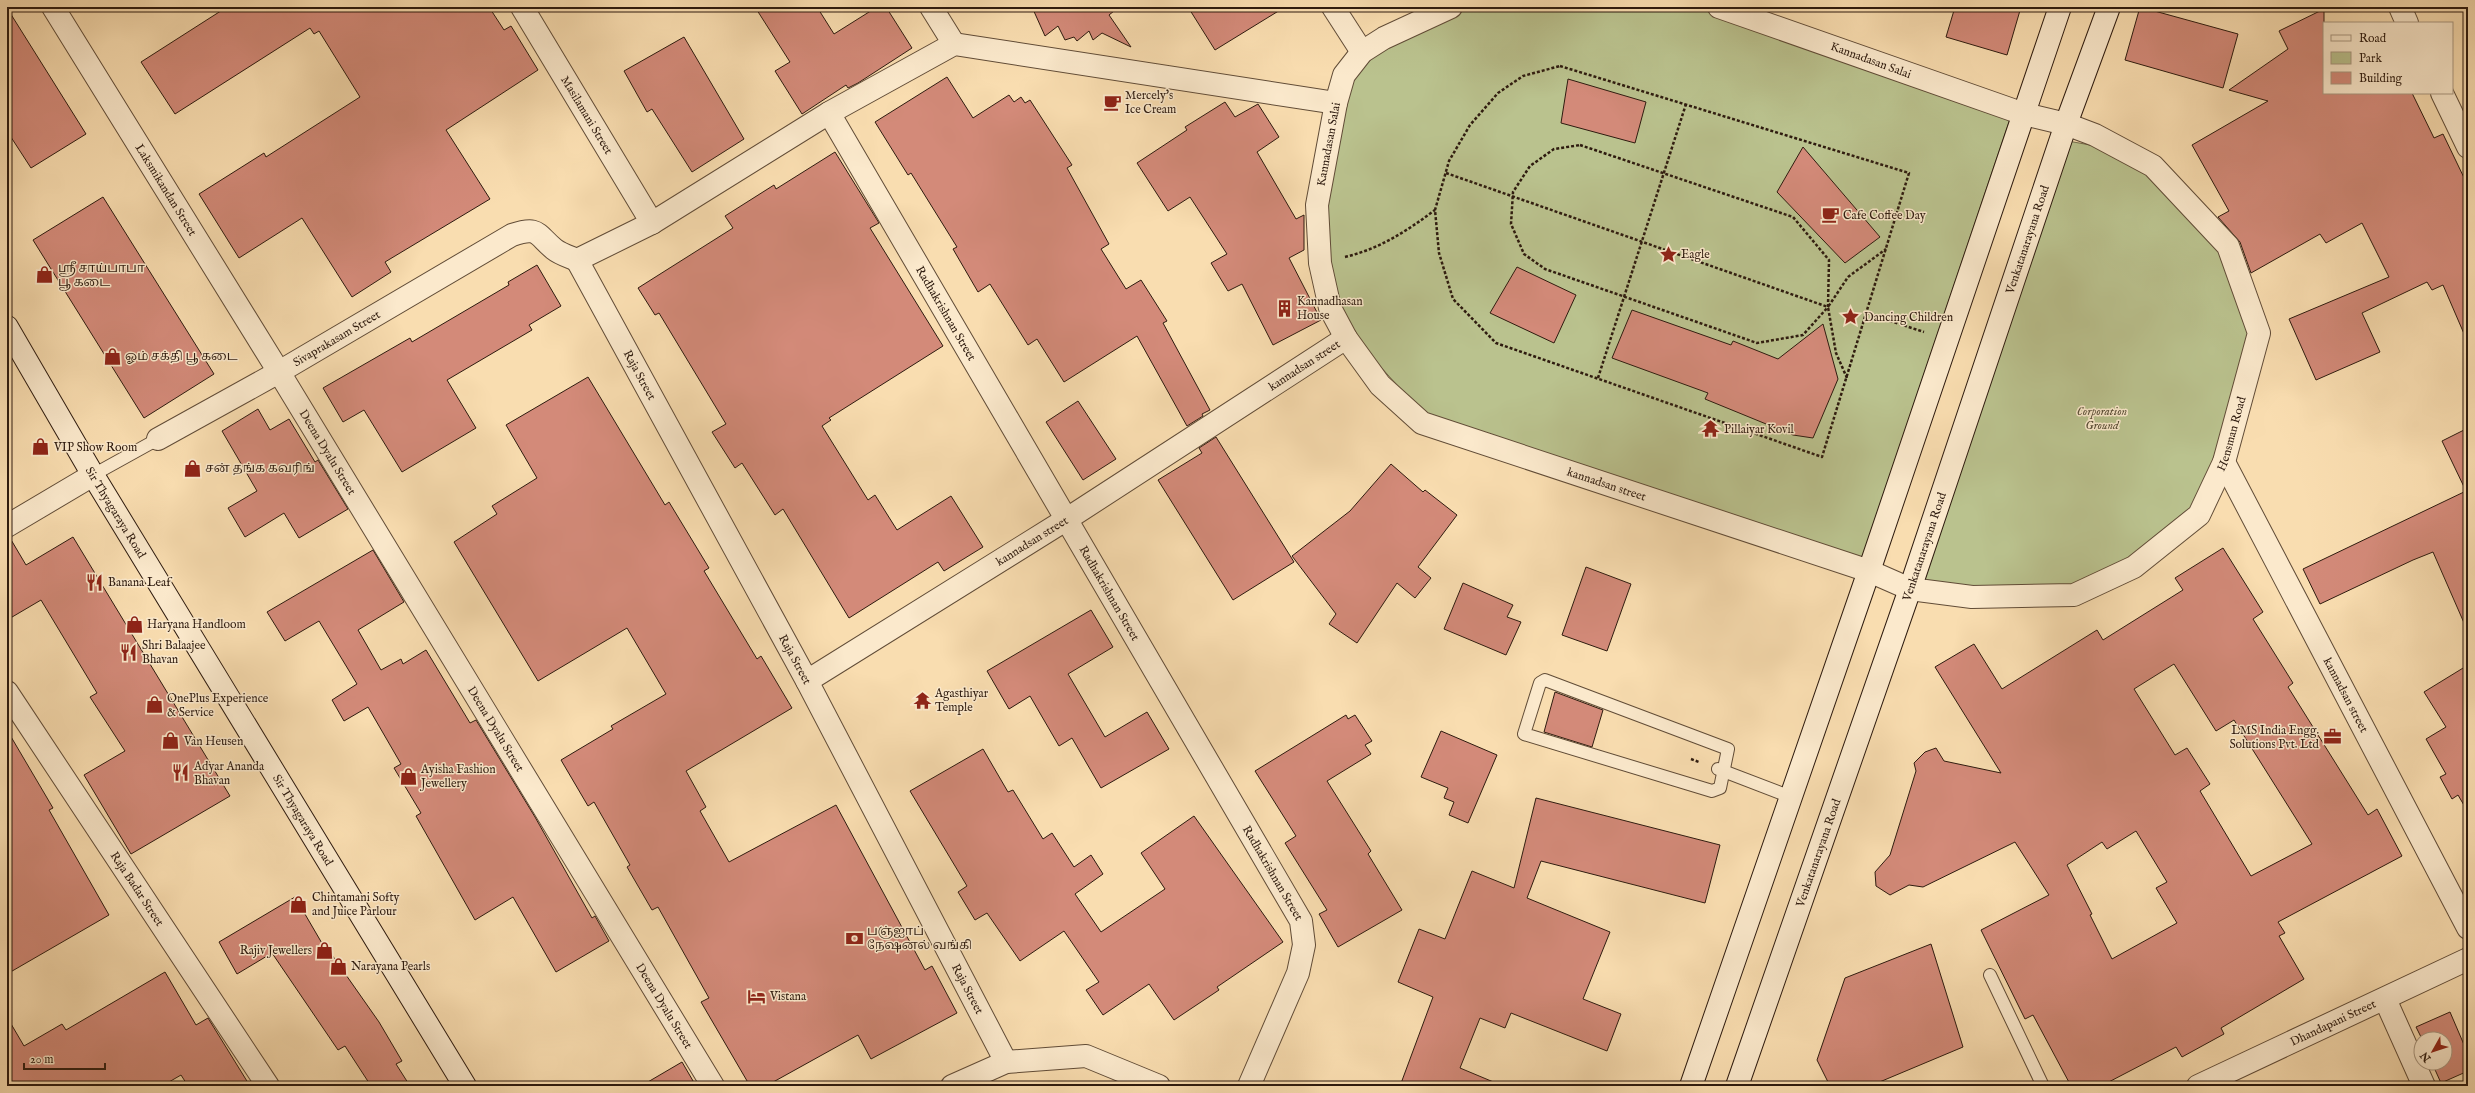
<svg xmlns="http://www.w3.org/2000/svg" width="2475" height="1093" font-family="'IM FELL English','Noto Serif Tamil',serif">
<rect width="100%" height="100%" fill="#f9ddb0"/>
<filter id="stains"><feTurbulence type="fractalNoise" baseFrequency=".005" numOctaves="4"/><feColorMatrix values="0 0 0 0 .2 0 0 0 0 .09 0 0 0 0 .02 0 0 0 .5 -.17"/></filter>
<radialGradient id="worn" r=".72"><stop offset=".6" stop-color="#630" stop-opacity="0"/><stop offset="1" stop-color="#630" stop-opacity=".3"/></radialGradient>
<g fill="#bac28e" stroke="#746e4e">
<path d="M1440,7H1701L1750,20L2011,116L1861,561L1425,416L1351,334L1335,305L1312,201L1338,80Z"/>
<path d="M2062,140L2096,146L2151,176L2223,252L2253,336L2220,460L2195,510L2133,560L2076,586L1978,588L1919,581Z"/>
</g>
<g fill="#d38a79" stroke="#2e1b0f" fill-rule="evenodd">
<path d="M227,7H489L504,30L511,26L538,70L446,130L490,199L385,262L391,272L352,297L302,218L239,258L199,194L264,153L266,157L360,97L319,31L314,34L310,28L175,114L141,62Z"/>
<path d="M755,7H817L834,34L877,7H886L912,48L858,83L848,88L846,85L802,114L775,71L790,62Z"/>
<path d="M1032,7H1119L1109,15L1131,47L1102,33L1093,40L1089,31L1077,41L1074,37L1065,40L1058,26L1045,36Z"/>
<path d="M1188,7H1285L1215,50Z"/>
<path d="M1955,7H2021L2007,55L1946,37Z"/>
<path d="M2140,7L2238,34L2223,88L2125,60Z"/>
<path d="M7,8L86,134L31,168L7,131Z"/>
<path d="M2324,9V93H2412L2434,138L2443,134L2468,186V343L2443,285L2432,290L2427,282L2362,313L2380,352L2316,380L2289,319L2389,277L2362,223L2326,243L2320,234L2251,273L2240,242L2218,217L2229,211L2192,145L2268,101L2229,90L2288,49L2279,31Z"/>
<path d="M684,37L744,139L692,172L652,109L647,112L624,71Z"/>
<path d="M947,77L973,118L1009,95L1014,102L1021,97L1025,103L1030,100L1072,165L1067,168L1109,244L1101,249L1126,289L1141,280L1167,321L1163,323L1210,410L1202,414L1203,416L1187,426L1137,336L1064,382L1037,339L1028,345L990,284L978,292L953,249L957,247L911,173L908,175L875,122Z"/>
<path d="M1568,79L1646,102L1635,143L1561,123Z"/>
<path d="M1225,102L1235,117L1258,104L1279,137L1257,152L1296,219L1304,215V250L1289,258L1321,320L1273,345L1242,284L1228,291L1211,263L1227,254L1190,197L1168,211L1137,163L1187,130L1185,127Z"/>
<path d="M1803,147L1880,237L1845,263L1777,192Z"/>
<path d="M835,152L879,223L870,228L943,346L829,418L831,420L822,426L868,500L875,495L897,530L951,496L983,547L944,571L938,562L849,618L783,509L775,515L742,463L735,468L712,432L726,424L659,313L655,315L638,288L733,228L725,216L774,185L776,189Z"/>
<path d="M103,197L214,374L144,418L33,240Z"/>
<path d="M537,265L561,306L529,325L532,330L447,380L476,428L402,472L364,410L343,422L323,388L410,338L412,342L509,285L508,282Z"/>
<path d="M1517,267L1576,295L1554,343L1490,313Z"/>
<path d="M1632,310L1731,345L1733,341L1778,359L1823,324L1838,379L1813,438L1793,435L1705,399L1708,393L1612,358Z"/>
<path d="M588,377L665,505L669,502L709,568L704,571L757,659L761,656L792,708L686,771L706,807L700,811L729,862L836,805L925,970L932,966L957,1013L871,1059L858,1035L766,1086H750L701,1002L709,998L658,907L652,910L627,867L630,865L594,802L588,806L561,760L613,729L611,726L666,694L627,628L538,681L454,542L497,514L492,506L537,478L506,425Z"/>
<path d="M1078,401L1116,459L1083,480L1046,422Z"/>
<path d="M258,409L270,430L289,419L315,462L318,460L348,509L299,538L284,513L245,537L228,508L257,491L222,431Z"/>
<path d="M2468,428V632L2433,552L2413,560L2320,604L2303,569L2466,491L2442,441Z"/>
<path d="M1216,437L1294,562L1233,600L1158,480L1202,453L1199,448Z"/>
<path d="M1391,464L1423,492L1425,490L1457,515L1418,567L1431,578L1415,598L1397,583L1357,643L1329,624L1336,614L1292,556L1350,511Z"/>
<path d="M73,537L230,796L131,854L84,775L125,751L90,697L97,693L41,600L7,620V538H10L26,565Z"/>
<path d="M2223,548L2263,612L2253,619L2293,683L2288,687L2368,815L2377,809L2402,856L2278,922L2285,933L2279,936L2304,979L2221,1028L2224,1034L2182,1057L2176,1047L2101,1086H2071L2033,1015L2025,1019L1981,930L2049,895L2015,842L1923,887L1909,885L1890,895L1876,886L1875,872L1890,855L1916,771L1914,763L1925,752L1936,748L1944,761L2001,773L1935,667L1974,644L2002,689L2097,630L2103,640L2183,590L2175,578ZM2174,664L2216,731L2234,720L2312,844L2251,876L2200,791L2210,784L2187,748L2175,755L2134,689ZM2136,831L2167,882L2156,888L2177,923L2112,959L2090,915L2092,914L2067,865L2102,842L2107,849Z"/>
<path d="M373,550L404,602L358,630L381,670L401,659L403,664L426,650L470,723L476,720L535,817L592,918L595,916L609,941L556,972L513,897L475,920L416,816L421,813L394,768L401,764L368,707L344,721L332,700L357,684L319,621L285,641L267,612Z"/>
<path d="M1586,567L1631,584L1607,651L1562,635Z"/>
<path d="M1463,583L1513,605L1507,617L1521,622L1506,655L1444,629Z"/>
<path d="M1091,610L1113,647L1068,674L1105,737L1147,712L1169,749L1101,788L1072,738L1059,746L1030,696L1009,709L987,671Z"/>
<path d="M2468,665V812L2458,795L2452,799L2440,777L2446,774L2426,739L2446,727L2424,692Z"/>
<path d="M1555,692L1603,710L1592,747L1544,732Z"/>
<path d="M1346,715L1348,719L1355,715L1372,741L1365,745L1371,754L1327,781L1371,851L1368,854L1402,910L1338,947L1319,914L1327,910L1285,843L1296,836L1255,771Z"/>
<path d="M7,730L53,808L49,810L109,915L7,974Z"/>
<path d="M1441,731L1497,755L1468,823L1449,815L1454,802L1444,798L1448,788L1421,777Z"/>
<path d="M983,749L1008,792L1013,790L1043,839L1052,833L1074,867L1091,855L1103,874L1075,894L1101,932L1165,889L1141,853L1194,816L1283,942L1217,987L1219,990L1174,1020L1149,984L1103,1015L1086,990L1099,982L1064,931L1020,961L987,913L975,920L958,892L967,886L910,791Z"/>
<path d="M1536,798L1720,845L1705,903L1541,861L1527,898L1610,932L1583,999L1621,1014L1607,1051L1511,1013L1505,1028L1480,1018L1460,1068L1503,1086H1400L1433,997L1398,982L1419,929L1445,939L1472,871L1514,888Z"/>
<path d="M295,897L330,957L332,955L379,1022L402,1061L396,1064L410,1086H371L345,1046L338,1050L272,953L237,974L219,942Z"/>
<path d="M1931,944L1963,1047L1870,1086H1830L1817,1060L1845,978Z"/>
<path d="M165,972L196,1025L208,1018L250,1086H188L181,1075L162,1086H7V1017L24,1046L62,1024L66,1030Z"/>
<path d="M2450,1012L2468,1054V1071L2441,1083L2432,1063H2445V1039H2422L2416,1027Z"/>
<path d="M682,1062L696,1086H641Z"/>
</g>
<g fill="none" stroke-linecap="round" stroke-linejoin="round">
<defs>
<g id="service">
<path d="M93,475L158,439"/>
<path d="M1545,680L1728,749L1720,788L1712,791L1524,734L1540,683Z"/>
<path d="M1718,769L1791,797"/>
<path d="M1990,975L2043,1086"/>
</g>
<g id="minor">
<path id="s1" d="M53,7L279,372L713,1086"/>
<path id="s2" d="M522,7L652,223"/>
<path d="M931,7L954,44"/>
<path d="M1333,7L1362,52"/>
<path d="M2400,7L2407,23"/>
<path d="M2442,93L2468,147"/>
<path id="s3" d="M829,113L1301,921L1304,945L1298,973L1249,1086"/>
<path id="s4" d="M577,260L807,681L1006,1062"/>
<path d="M577,260L652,223L829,113L954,44L1336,103"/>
<path id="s5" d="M1346,338L1330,308L1320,263L1317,205L1336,103L1344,75L1362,52L1384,38L1451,7"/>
<path id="s6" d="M158,439L279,372L512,235C539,226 536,234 554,249C560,254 570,257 577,260"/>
<path id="s7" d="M2224,462L2468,928"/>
<path d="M7,526L93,475"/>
<path id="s8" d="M807,681L1067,519L1346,338L1380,385L1422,423L1869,571L1910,589L1972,597L2074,595L2134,567L2199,515L2224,462L2259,333L2228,246L2153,166L2095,135L2066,124L2024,114L1719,7"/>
<path id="s9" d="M7,692L268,1086"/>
<path d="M2385,999L2424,1086"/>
<path d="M952,1086L1006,1062L1086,1056L1159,1086"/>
<path id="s10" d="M2198,1086L2468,959"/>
</g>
<g id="secondary">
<path id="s11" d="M7,327L93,475L465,1086"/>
<path d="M1691,1086L1869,571L2060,7"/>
<path id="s12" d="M1737,1086L1910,589L2066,124L2109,7"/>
</g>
</defs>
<use href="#service" stroke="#614c37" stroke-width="14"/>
<use href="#minor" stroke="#614c37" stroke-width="24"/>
<use href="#secondary" stroke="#2e1b0f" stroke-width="24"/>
<g stroke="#2e1b0f" stroke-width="2.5" stroke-dasharray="3 2" stroke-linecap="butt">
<path d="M1560,66L1909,173L1822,457L1496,343L1453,299L1439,253L1435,210L1449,161L1470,125L1498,93L1523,76Z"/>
<path d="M1580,145L1793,217L1829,260L1828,307L1803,335L1757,343L1545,269L1524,254L1511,224L1513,192L1530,166L1554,149Z"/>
<path d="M1446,173L1828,307"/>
<path d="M1345,257C1379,249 1407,231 1435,210"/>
<path d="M1866,313L1924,332"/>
<path d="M1598,378L1686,104"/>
<path d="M1847,378L1836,353L1828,307L1848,277L1886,249"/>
<path d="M1691,759L1699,762"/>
</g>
<use href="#service" stroke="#fbe9cc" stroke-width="12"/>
<use href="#minor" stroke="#fbe9cc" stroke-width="22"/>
<use href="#secondary" stroke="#fbe9cc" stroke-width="22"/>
</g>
<defs>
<symbol id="cafe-bare" viewBox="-9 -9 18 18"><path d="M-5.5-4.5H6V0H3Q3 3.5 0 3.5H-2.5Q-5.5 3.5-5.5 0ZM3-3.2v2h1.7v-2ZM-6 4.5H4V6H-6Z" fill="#8f2418" stroke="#fbe9cc" stroke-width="2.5" paint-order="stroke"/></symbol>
<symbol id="sight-bare" viewBox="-9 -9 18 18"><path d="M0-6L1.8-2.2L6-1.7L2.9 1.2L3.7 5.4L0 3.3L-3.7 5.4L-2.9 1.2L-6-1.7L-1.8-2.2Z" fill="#8f2418" stroke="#fbe9cc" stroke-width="2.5" paint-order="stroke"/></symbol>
<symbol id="shop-bare" viewBox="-9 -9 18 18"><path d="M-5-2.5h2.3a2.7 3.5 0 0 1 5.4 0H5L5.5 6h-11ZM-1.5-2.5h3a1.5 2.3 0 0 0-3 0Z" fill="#8f2418" stroke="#fbe9cc" stroke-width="2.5" paint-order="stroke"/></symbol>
<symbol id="building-bare" viewBox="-9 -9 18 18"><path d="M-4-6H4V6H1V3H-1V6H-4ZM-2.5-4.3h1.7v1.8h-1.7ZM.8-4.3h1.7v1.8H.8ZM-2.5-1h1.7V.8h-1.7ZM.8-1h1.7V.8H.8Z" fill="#8f2418" stroke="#fbe9cc" stroke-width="2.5" paint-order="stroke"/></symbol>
<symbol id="temple-bare" viewBox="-9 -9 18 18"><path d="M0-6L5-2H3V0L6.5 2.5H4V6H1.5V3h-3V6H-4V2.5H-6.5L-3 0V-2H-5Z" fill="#8f2418" stroke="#fbe9cc" stroke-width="2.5" paint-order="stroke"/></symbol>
<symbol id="restaurant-bare" viewBox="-9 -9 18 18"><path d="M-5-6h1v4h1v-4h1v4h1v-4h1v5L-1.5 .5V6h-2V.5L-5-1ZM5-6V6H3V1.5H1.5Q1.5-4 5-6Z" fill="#8f2418" stroke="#fbe9cc" stroke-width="2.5" paint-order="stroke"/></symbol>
<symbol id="office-bare" viewBox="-9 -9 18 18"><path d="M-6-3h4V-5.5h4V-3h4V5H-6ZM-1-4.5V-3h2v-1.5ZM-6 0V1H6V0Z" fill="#8f2418" stroke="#fbe9cc" stroke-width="2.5" paint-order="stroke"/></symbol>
<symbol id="bank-bare" viewBox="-9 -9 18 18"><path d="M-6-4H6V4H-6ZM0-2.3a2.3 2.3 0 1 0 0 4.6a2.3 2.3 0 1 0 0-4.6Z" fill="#8f2418" stroke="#fbe9cc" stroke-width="2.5" paint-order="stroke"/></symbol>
<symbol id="hotel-bare" viewBox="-9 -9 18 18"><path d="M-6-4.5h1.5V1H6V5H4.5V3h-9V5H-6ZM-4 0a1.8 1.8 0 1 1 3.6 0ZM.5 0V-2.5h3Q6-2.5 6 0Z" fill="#8f2418" stroke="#fbe9cc" stroke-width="2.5" paint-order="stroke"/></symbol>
</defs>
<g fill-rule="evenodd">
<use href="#cafe-bare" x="1100" y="90" width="25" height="25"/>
<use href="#cafe-bare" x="1818" y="202" width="25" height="25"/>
<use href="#sight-bare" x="1656" y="242" width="25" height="25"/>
<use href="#shop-bare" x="32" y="262" width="25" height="25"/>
<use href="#building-bare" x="1272" y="296" width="25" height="25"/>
<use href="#sight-bare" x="1838" y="304" width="25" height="25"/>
<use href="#shop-bare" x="100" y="344" width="25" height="25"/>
<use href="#temple-bare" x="1698" y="416" width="25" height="25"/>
<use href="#shop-bare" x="28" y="434" width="25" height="25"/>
<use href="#shop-bare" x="180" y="456" width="25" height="25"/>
<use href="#restaurant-bare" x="82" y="570" width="25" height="25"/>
<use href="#shop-bare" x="122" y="612" width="25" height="25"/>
<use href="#restaurant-bare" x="116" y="640" width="25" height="25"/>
<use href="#temple-bare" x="910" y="688" width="25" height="25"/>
<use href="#shop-bare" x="142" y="692" width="25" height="25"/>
<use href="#office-bare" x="2320" y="724" width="25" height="25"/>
<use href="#shop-bare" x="158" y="728" width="25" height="25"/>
<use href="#restaurant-bare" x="168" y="760" width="25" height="25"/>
<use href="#shop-bare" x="396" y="764" width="25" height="25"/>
<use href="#shop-bare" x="286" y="892" width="25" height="25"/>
<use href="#bank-bare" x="842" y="926" width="25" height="25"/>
<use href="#shop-bare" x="312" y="938" width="25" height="25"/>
<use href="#shop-bare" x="326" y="954" width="25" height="25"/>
<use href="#hotel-bare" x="744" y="984" width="25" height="25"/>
</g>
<g text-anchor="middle" stroke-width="3" stroke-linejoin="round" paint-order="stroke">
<g font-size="12" fill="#2e1b0f" stroke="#fbe9cc">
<text transform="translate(1871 60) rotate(20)" y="4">Kannadasan Salai</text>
<text dy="4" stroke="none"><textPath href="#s2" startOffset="126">Masilamani Street</textPath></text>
<text dy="4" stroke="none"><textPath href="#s5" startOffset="200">Kannadasan Salai</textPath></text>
<text dy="4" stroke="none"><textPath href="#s1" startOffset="215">Laksmikandan Street</textPath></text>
<text dy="4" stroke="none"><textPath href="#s12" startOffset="895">Venkatanarayana Road</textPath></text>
<text dy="4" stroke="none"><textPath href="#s3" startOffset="232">Radhakrishnan Street</textPath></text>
<text dy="4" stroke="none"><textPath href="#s6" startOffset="205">Sivaprakasam Street</textPath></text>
<text dy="4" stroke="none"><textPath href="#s8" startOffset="589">kannadsan street</textPath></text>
<text dy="4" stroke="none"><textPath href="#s4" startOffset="131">Raja Street</textPath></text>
<text dy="4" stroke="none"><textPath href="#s8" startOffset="1671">Hensman Road</textPath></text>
<text dy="4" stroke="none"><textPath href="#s1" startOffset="523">Deena Dyalu Street</textPath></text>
<text dy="4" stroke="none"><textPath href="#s8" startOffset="948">kannadsan street</textPath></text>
<text dy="4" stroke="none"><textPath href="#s11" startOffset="215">Sir Thyagaraya Road</textPath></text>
<text dy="4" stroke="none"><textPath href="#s8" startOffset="265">kannadsan street</textPath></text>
<text dy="4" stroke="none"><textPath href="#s12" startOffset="571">Venkatanarayana Road</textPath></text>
<text dy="4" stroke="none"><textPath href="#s3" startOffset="556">Radhakrishnan Street</textPath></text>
<text dy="4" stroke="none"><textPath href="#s4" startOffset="455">Raja Street</textPath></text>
<text dy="4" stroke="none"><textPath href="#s7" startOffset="263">kannadsan street</textPath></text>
<text dy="4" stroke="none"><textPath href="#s1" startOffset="847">Deena Dyalu Street</textPath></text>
<text dy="4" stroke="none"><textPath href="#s11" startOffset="575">Sir Thyagaraya Road</textPath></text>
<text dy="4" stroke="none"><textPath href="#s12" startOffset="247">Venkatanarayana Road</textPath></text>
<text dy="4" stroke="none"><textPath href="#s3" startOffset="880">Radhakrishnan Street</textPath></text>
<text dy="4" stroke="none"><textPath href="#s9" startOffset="236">Raja Badar Street</textPath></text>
<text dy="4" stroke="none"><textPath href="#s4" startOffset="827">Raja Street</textPath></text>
<text dy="4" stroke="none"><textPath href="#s1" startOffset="1171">Deena Dyalu Street</textPath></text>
<text dy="4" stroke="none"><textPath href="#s10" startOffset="149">Dhandapani Street</textPath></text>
</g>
<g font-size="12" fill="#2e1b0f" stroke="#fbe9cc" text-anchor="start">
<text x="1125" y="99">Mercely's<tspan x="1125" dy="14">Ice Cream</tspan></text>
<text x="1843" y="219">Cafe Coffee Day</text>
<text x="1681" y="258">Eagle</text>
<text x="58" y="272">ஶ்ரீ சாய்பாபா<tspan x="58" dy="14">பூ கடை</tspan></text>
<text x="1297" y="305">Kannadhasan<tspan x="1297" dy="14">House</tspan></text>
<text x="1864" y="321">Dancing Children</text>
<text x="125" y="360">ஓம் சக்தி பூ கடை</text>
<text x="1724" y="433">Pillaiyar Kovil</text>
<text x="54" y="451">VIP Show Room</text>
<text x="205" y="472">சன் தங்க கவரிங்</text>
<text x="108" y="586">Banana Leaf</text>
<text x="147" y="628">Haryana Handloom</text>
<text x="142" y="649">Shri Balaajee<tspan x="142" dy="14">Bhavan</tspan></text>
<text x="935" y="697">Agasthiyar<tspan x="935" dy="14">Temple</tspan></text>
<text x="167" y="702">OnePlus Experience<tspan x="167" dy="14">&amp; Service</tspan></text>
<text x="2319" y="734" text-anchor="end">LMS India Engg.<tspan x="2319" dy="14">Solutions Pvt. Ltd</tspan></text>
<text x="184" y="745">Van Heusen</text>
<text x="194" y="770">Adyar Ananda<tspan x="194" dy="14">Bhavan</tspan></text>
<text x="421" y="773">Ayisha Fashion<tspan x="421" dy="14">Jewellery</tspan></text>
<text x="312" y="901">Chintamani Softy<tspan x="312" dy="14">and Juice Parlour</tspan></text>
<text x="867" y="935">பஞ்ஐாப்<tspan x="867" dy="14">நேஷனல் வங்கி</tspan></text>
<text x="312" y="954" text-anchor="end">Rajiv Jewellers</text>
<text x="351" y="970">Narayana Pearls</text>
<text x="770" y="1000">Vistana</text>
</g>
<g font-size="12" font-style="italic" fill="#584d35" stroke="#fbe9cc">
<text x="2102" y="415">Corporation<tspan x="2102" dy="14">Ground</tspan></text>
</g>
</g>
<rect width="2475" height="1093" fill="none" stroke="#f9ddb0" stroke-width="24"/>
<rect x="8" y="8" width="2459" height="1077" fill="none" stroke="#2e1b0f" stroke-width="2"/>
<rect x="12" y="12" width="2451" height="1069" fill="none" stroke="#2e1b0f"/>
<rect x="2323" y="22" width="130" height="72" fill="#fbe9cc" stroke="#a99780"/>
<rect x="2331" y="35" width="20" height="6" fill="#fbe9cc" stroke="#a99780"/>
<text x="2359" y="42" font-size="12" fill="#2e1b0f">Road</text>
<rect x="2331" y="52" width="20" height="12" fill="#bac28e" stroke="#a99780"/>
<text x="2359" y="62" font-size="12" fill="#2e1b0f">Park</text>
<rect x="2331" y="72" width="20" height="12" fill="#d38a79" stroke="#a99780"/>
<text x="2359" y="82" font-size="12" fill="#2e1b0f">Building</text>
<g transform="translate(2433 1051) rotate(231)"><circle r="19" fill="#fbe9cc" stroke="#a99780"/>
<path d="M0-3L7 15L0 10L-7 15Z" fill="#8f2418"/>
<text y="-6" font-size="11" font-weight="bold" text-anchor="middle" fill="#2e1b0f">N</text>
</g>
<path d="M24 1063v6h81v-6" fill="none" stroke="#2e1b0f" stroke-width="2"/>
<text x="30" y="1063" font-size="12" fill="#2e1b0f" stroke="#fbe9cc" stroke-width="3" paint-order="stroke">20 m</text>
<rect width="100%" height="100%" filter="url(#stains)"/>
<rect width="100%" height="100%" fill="url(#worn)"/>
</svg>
